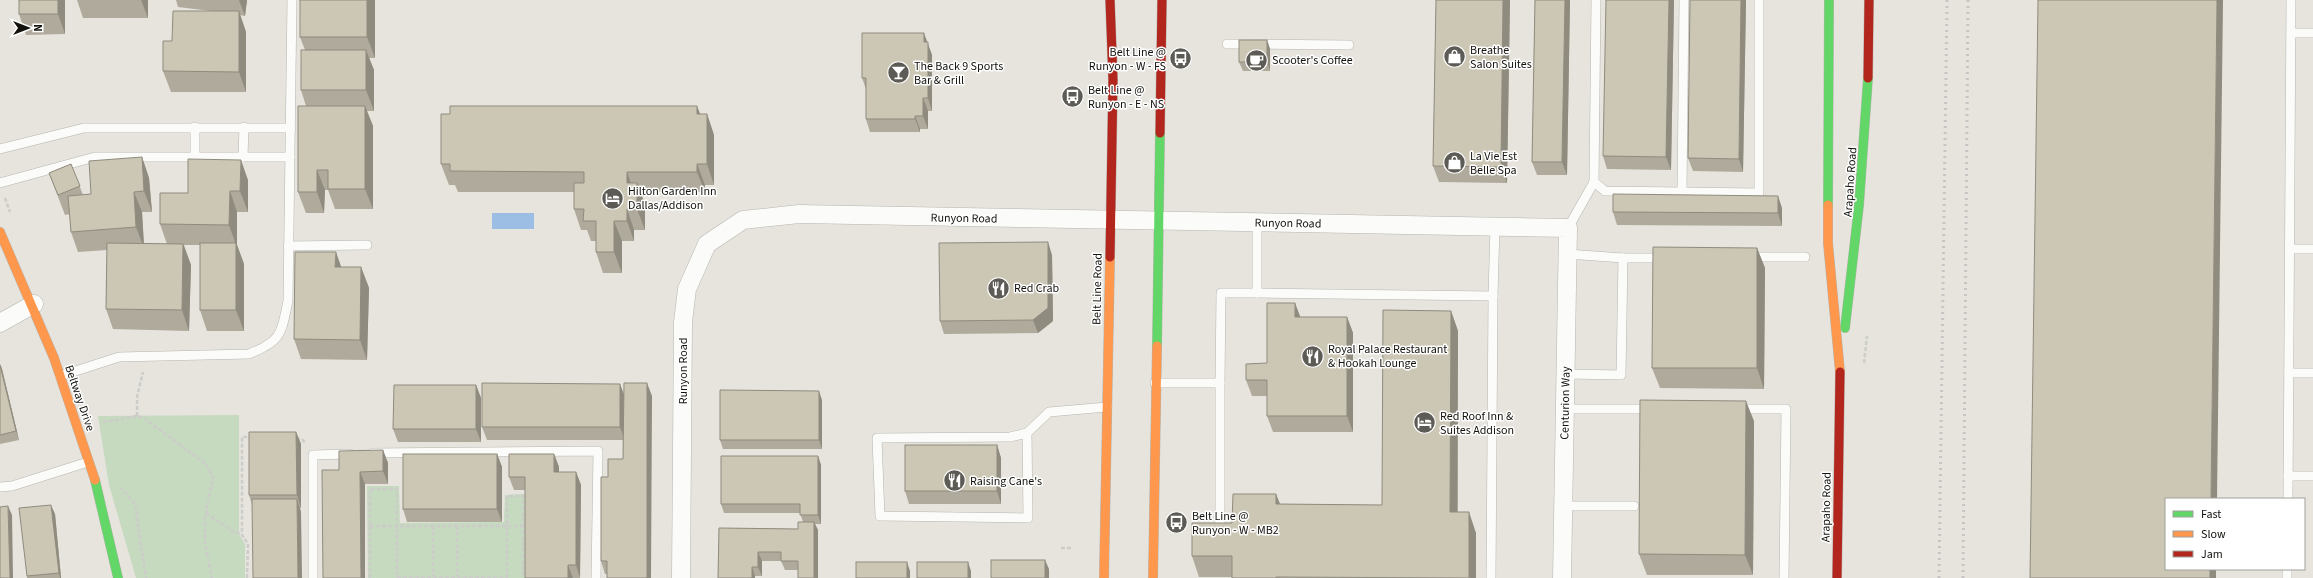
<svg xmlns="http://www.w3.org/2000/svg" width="2313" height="578" font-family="'Source Sans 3',sans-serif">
<rect width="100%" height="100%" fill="#e6e4dd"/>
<g fill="#c6dac0">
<path d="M239,415V534L245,544V578H136L109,485L98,416Z"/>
<path d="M367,486H399L400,523L504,522L505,495L525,494V578H368Z"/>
</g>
<rect fill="#9cbee5" x="492" y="213" width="42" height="16"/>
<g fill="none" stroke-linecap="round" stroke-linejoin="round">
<defs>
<g id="lane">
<path d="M2291,33H2313"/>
<path d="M1227,44L1349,45"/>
<path d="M0,149L84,128H291"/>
<path d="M195,157V127"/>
<path d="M243,157L244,127"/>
<path d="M1594,182L1605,191L1759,193V0"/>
<path d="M0,183L95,157H290"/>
<path d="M1682,192L1684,0"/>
<path d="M1568,228L1594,182L1596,0"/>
<path d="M288,246L367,245"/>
<path d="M2290,249H2313"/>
<path d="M1749,257H1805"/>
<path d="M1623,258H1664"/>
<path d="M1257,293L1493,296L1495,226"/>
<path d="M2289,373H2313"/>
<path d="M1566,374L1621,375L1623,258L1567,254"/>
<path d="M60,376L119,357L249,354C282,341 281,334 288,301L292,0"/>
<path d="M1155,383H1220V534"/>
<path d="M1220,383L1221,293H1257V223"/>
<path d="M1565,409H1651"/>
<path d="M1738,409H1786L1784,578"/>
<path d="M1027,433L1028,518L880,516L877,438L1010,437L1027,433L1049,412L1107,407"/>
<path d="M373,453L598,451L596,578"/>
<path d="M2288,476H2313"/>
<path d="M0,487L12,486L88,462"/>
<path d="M2288,499L2291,0"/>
<path d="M1563,506H1634"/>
<path d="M313,578V455L350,454"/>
<path d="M1491,578L1493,296"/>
<path d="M2287,578V569"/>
</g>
<g id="street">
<path d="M0,323L34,304"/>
<path d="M681,578L683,322L687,289L707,244L743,220L799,214L1568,228L1562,578"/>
</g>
<g id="fast">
<path d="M1828,205L1829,0"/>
<path d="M1845,328L1859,205L1868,78"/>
<path d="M1157,346L1160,133"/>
<path d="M95,480L118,578"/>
</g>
<g id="slow">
<path d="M1828,205V243L1840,372"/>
<path d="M0,232L54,358L95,480"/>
<path d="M1104,578L1110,257"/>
<path d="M1153,578L1157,346"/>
</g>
<g id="jam">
<path d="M1868,78L1869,0"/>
<path d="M1160,133L1162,0"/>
<path d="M1110,257L1113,80L1110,0"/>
<path d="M1837,578L1840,372"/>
</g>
</defs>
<use href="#lane" stroke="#b6b5af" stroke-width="10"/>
<use href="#street" stroke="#b6b5af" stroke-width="19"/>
<use href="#fast" stroke="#b6b5af" stroke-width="10"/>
<use href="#slow" stroke="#b6b5af" stroke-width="10"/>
<use href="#jam" stroke="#b6b5af" stroke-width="10"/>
<g stroke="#ccccc9" stroke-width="2.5" stroke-dasharray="4 2" stroke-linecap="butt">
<path d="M5,198L10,212"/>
<path d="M1864,363L1867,336"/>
<path d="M137,416V397L143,372"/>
<path d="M103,422L137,416L144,418L206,464L213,477L205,518V544L212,578"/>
<path d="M296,439H302L305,443"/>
<path d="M120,487L135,504L146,578"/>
<path d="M206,513L232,531L242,534"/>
<path d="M370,526H523"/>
<path d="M433,526V577"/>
<path d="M457,526V577"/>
<path d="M1061,548H1073"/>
<path d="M397,577L507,578"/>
<path d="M247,578L248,544L242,535V437H251"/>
<path d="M370,578V489H397V578"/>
<path d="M507,578V496H523V578"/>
</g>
<use href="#lane" stroke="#fbfbfa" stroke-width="9"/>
<use href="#street" stroke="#fbfbfa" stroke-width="18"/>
<use href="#fast" stroke="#63d668" stroke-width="9"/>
<use href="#slow" stroke="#ff974d" stroke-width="9"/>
<use href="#jam" stroke="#b3261e" stroke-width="9"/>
<g stroke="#c6c5c3" stroke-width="3" stroke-dasharray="2 4" stroke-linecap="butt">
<path d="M1939,578L1947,0"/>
<path d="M1963,578L1968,0"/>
</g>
</g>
<g fill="#afaa9b">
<path d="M19,0H65V34L26,35L19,14Z"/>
<path d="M77,0H148V18H83Z"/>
<path d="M176,0H247L245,16L240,15L246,32V92H171L163,71L172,41L211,11L178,7Z"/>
<path d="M375,0V58H369L374,70V111H367L373,126V209H335L328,190H325L324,213H306L298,192L306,106L301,90L305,50L300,37Z"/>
<path d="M1436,0H1510L1507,183L1439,182L1433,166Z"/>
<path d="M1535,0H1570L1567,175H1537L1532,162Z"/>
<path d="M1674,0L1671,170L1607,169L1603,156Z"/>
<path d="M1690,0H1746L1743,172L1693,171L1688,158Z"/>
<path d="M1267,40L1270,49V71H1243L1239,62Z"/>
<path d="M927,42L932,55V111H928V129H920V132H870L866,119V89L862,78Z"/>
<path d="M700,114H707L714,135V185H705V192H640L645,204V230H634V241H622V273H603L596,252V241H591L587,230H581L574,209V192H458L455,185H449L441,164Z"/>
<path d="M142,157L149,178L152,212H142L144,243L167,244L160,224L188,193L248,180V212H237V245L244,264V331H207L200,310V245H184L191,265L189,331L113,329L106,309L107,250L78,252L71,232L70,214L65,215L49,173L71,164L83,195L91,194Z"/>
<path d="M1782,208V226L1617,225L1613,212Z"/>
<path d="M1757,248L1765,268L1764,389L1660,388L1652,368Z"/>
<path d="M1052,255L1053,321L1038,333L944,334L940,321Z"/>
<path d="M341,267H361L369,288L367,360L301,359L294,339Z"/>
<path d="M1295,303L1300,317H1347L1353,333V432H1273L1267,416V396H1252L1246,380L1267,363Z"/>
<path d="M1451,311L1458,331V512L1476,533V578H1232V577H1199L1192,556L1276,494L1280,504L1382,505Z"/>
<path d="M0,364L2,369L19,440L0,444Z"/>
<path d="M476,385L481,398V442H398L393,429Z"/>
<path d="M624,393L652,396L607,574H605L601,561L608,477L623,459V440H487L482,427Z"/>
<path d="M822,400V449H723L720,440Z"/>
<path d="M1754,421L1753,575H1647L1639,554Z"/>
<path d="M296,432L301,444V508H300L301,512L252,504L249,495Z"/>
<path d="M997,445L1001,458V504H909L905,491Z"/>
<path d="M383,450L388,463V484H365V578H323L339,470Z"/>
<path d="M497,454L502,467V522H407L403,509Z"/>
<path d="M554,454L559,467V472H576L581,485L580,578H573L525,490H514L509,477Z"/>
<path d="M818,456L821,465V524H815L818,530V578H798V570H785L781,561H762V576H755V578H718L719,528L798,529L803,522L800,513H724L721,504Z"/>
<path d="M55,514L61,578H27V576Z"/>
</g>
<g fill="#8f8b7e">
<path d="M58,0H65V34L58,14Z"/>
<path d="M141,0H148V18Z"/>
<path d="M239,0H247L245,16Z"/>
<path d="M367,0H375V58L367,37Z"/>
<path d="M1503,0H1510L1507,183L1501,167Z"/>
<path d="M1565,0H1570L1567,175L1562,162Z"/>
<path d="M1669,0H1674L1671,170L1666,157Z"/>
<path d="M1741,0H1746L1743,172L1739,159Z"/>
<path d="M2217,0H2223L2217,499H2211Z"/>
<path d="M239,11L246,32V92L239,72Z"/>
<path d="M924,33L932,55V111L928,98L924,42Z"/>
<path d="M1267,40L1270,49V71L1267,62Z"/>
<path d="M366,50L374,70V111L366,90Z"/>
<path d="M923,98L928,111V129L923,116Z"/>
<path d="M365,106L373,126V209L365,189Z"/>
<path d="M697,106L705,126L697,114Z"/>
<path d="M707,114L714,135V185L707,164Z"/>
<path d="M915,116L920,129V132L915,119Z"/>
<path d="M142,157L149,178L152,212L144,191Z"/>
<path d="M241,160L248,180V212L240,191Z"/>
<path d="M697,164L705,185V192L697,172Z"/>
<path d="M317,170L325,190L324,213L317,192Z"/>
<path d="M627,172L634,192L627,183Z"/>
<path d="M637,183L645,204V230L637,209Z"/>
<path d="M230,191L237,212V245L244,264V331L236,310V245L229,225Z"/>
<path d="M134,192L142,212L144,248L136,227Z"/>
<path d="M1778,196L1782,208V226L1778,213Z"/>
<path d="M627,209L634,230V241L627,221Z"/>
<path d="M614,221L622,241V273L614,252Z"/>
<path d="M1048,242L1052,255L1053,321L1038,333L1033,320Z"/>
<path d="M183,244L191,265L189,331L182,310Z"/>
<path d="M1757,248L1765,268L1764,389L1757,368Z"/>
<path d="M336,252L343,272L335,267Z"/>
<path d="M361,267L369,288L367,360L360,340Z"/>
<path d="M1295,303L1301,319L1295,317Z"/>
<path d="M1451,311L1458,331L1457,533L1450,512Z"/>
<path d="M1347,317L1353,333V432L1347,416Z"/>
<path d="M0,364L2,369L19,440L16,431Z"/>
<path d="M647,383L652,396L651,578H647Z"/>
<path d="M620,384L625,397V440L620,427Z"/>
<path d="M476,385L481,398V442L476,429Z"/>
<path d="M819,391L822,400V449L819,440Z"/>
<path d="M1746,401L1754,421L1753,575L1745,555Z"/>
<path d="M296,432L301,444V508L297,495Z"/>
<path d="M997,445L1001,458V504L997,491Z"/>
<path d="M383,450L388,463V484L383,471Z"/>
<path d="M497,454L502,467V522L497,509Z"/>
<path d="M554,454L559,467V485L554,472Z"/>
<path d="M818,456L821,465V524L818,515Z"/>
<path d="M360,472L365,484V578H361Z"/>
<path d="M576,472L581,485L580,578L576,565Z"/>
<path d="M1276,494L1284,515L1276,504Z"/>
<path d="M297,499L301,512L302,578H298Z"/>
<path d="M51,505L55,514L61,578H60L59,573Z"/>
<path d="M8,506L12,515L13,578H10Z"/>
<path d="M1469,512L1476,533V578H1469Z"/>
<path d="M814,522L818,530V578H814Z"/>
<path d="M758,552L762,561V576L758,567Z"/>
<path d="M1045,560L1049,569V578H1045Z"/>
<path d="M907,562L910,571V578H907Z"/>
<path d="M968,562L971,571V578H968Z"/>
<path d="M568,565L573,578H568Z"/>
<path d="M752,567L755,576V578H752Z"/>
<rect x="2210" y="569" width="6" height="9"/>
</g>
<g fill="#ccc6b4" stroke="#8f8b7e">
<rect x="19" y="0" width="39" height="14"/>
<rect x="300" y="0" width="67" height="37"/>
<path d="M1436,0H1503L1501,167L1433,166Z"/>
<path d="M1535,0H1565L1562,162H1532Z"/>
<path d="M1606,0H1669L1666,157L1603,156Z"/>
<path d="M1690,0H1741L1739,159L1688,158Z"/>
<path d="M2038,0H2217L2211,499H2166V569H2210V578H2030Z"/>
<path d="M173,11H239V72L163,71V41H172Z"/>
<path d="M862,33H924V42H928V98H923V116H915V119H866V78H862Z"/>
<rect x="1239" y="40" width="28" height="22"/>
<rect x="301" y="50" width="65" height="40"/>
<path d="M298,106H365V189H328V170H317V192H298Z"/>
<path d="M450,106H697V114H707V164H697V172H627V183H637V209H627V221H614V252H596V221H583L584,209H574V183H584V172L450,171V164H441V114H450Z"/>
<path d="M142,157L144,191L134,192L136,227L71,232L68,196L91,194L89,161Z"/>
<path d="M188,159L241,160L240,191H230L229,225L160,224V193H188Z"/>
<path d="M71,164L80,186L58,195L49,173Z"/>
<path d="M1613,194L1778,196V213L1613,212Z"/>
<path d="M1048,242V308L1033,320L940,321L939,243Z"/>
<path d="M107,243L183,244L182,310L106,309Z"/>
<rect x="200" y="243" width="36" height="67"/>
<path d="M1653,247L1757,248V368H1652Z"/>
<path d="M295,252H336L335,267H361L360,340L294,339Z"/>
<path d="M1267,303H1295V317H1347V416H1267V380H1246V364L1267,363Z"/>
<path d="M1383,310L1451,311L1450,512H1469V578L1276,577V578H1232V556H1192V523H1232L1233,494H1276V504L1382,505Z"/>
<path d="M0,365L16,431L0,435Z"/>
<path d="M482,383L620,384V427H482Z"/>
<path d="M624,383H647V578H607V561H601V477H608V459H623Z"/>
<path d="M394,385H476V429H393Z"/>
<path d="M720,390L819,391V440H720Z"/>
<path d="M1640,400L1746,401L1745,555L1639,554Z"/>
<path d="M249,432H296L297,495H249Z"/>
<rect x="905" y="445" width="92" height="46"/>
<path d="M383,450V471L360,472L361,578H323L322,470H339V451Z"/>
<rect x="403" y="454" width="94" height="55"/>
<path d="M509,454H554V472H576V565H568V578H525V477H509Z"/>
<path d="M721,456H818V515H800V504H721Z"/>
<path d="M252,499H297L298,578H253Z"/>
<path d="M51,505L59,573L27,576L19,508Z"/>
<path d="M8,506L10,578H0V507Z"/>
<path d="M798,522H814V578H798V561H781V552H758V567H752V578H718L719,528L798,529Z"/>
<rect x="991" y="560" width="54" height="18"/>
<rect x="856" y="562" width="51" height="16"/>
<rect x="917" y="562" width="51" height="16"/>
</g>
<defs>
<symbol id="shop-disc" viewBox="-11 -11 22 22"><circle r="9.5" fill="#5c5b55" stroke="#fff"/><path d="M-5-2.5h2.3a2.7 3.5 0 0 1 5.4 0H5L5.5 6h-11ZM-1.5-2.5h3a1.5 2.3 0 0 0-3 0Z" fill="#fff"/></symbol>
<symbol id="bus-disc" viewBox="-11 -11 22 22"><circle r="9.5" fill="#5c5b55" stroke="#fff"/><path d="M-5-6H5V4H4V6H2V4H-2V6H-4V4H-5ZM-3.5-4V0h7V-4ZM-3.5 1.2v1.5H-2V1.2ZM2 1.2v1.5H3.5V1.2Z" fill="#fff"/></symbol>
<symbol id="cafe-disc" viewBox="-11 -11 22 22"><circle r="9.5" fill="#5c5b55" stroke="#fff"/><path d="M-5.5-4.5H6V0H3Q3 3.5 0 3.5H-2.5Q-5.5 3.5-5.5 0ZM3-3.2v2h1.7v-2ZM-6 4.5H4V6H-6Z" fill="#fff"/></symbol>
<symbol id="bar-disc" viewBox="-11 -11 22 22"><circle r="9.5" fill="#5c5b55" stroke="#fff"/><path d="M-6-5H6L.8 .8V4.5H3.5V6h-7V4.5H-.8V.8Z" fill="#fff"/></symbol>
<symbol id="hotel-disc" viewBox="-11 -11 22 22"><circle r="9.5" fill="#5c5b55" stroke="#fff"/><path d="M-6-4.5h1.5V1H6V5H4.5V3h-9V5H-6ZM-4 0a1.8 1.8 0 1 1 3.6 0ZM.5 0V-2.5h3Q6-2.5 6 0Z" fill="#fff"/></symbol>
<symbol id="restaurant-disc" viewBox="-11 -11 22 22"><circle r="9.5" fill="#5c5b55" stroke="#fff"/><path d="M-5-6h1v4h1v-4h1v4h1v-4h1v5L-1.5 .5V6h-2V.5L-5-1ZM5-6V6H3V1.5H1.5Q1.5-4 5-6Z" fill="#fff"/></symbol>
</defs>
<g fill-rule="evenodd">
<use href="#shop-disc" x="1442" y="44" width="25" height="25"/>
<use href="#bus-disc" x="1168" y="46" width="25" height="25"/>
<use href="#cafe-disc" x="1244" y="48" width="25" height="25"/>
<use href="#bar-disc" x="886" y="60" width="25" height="25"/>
<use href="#bus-disc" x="1060" y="84" width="25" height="25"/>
<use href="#shop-disc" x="1442" y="150" width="25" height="25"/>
<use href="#hotel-disc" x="600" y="186" width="25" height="25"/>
<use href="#restaurant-disc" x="986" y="276" width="25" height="25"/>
<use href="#restaurant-disc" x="1300" y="344" width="25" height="25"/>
<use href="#hotel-disc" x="1412" y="410" width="25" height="25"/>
<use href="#restaurant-disc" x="942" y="468" width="25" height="25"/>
<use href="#bus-disc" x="1164" y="510" width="25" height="25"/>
</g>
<g text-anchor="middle" stroke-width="3" stroke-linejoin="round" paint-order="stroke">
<g font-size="12" fill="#12110c" stroke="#fff" text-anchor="start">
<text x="1470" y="54">Breathe<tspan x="1470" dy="14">Salon Suites</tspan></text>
<text x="1166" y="56" text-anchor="end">Belt Line @<tspan x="1166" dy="14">Runyon - W - FS</tspan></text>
<text x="1272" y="64">Scooter's Coffee</text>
<text x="914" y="70">The Back 9 Sports<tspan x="914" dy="14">Bar &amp; Grill</tspan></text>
<text x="1088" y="94">Belt Line @<tspan x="1088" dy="14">Runyon - E - NS</tspan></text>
<text x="1470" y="160">La Vie Est<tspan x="1470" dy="14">Belle Spa</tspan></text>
<text x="628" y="195">Hilton Garden Inn<tspan x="628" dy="14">Dallas/Addison</tspan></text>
<text x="1014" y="292">Red Crab</text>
<text x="1328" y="353">Royal Palace Restaurant<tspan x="1328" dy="14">&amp; Hookah Lounge</tspan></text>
<text x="1440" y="420">Red Roof Inn &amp;<tspan x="1440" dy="14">Suites Addison</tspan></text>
<text x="970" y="485">Raising Cane's</text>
<text x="1192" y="520">Belt Line @<tspan x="1192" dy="14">Runyon - W - MB2</tspan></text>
</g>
<g font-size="12" fill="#12110c" stroke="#fff">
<text transform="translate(1850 182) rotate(-86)" y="4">Arapaho Road</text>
<text transform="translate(964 218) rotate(1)" y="4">Runyon Road</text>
<text transform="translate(1288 223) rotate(1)" y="4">Runyon Road</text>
<text transform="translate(1097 289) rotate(-89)" y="4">Belt Line Road</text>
<text transform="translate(683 371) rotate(-90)" y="4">Runyon Road</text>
<text transform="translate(80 398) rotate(71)" y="4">Beltway Drive</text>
<text transform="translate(1565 403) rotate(-89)" y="4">Centurion Way</text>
<text transform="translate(1826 507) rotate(-89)" y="4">Arapaho Road</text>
</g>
</g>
<rect x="2165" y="498" width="140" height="72" fill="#ffffff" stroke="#a0a09e"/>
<rect x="2173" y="511" width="20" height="6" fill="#63d668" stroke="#a0a09e"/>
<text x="2201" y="518" font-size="12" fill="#12110c">Fast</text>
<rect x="2173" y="531" width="20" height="6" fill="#ff974d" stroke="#a0a09e"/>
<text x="2201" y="538" font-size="12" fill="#12110c">Slow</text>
<rect x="2173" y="551" width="20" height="6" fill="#b3261e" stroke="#a0a09e"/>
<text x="2201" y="558" font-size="12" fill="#12110c">Jam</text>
<g transform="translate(28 28) rotate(90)" stroke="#ffffff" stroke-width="3" paint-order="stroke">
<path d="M0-3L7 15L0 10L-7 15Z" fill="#12110c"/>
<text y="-6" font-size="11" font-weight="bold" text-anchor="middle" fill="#12110c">N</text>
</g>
</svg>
